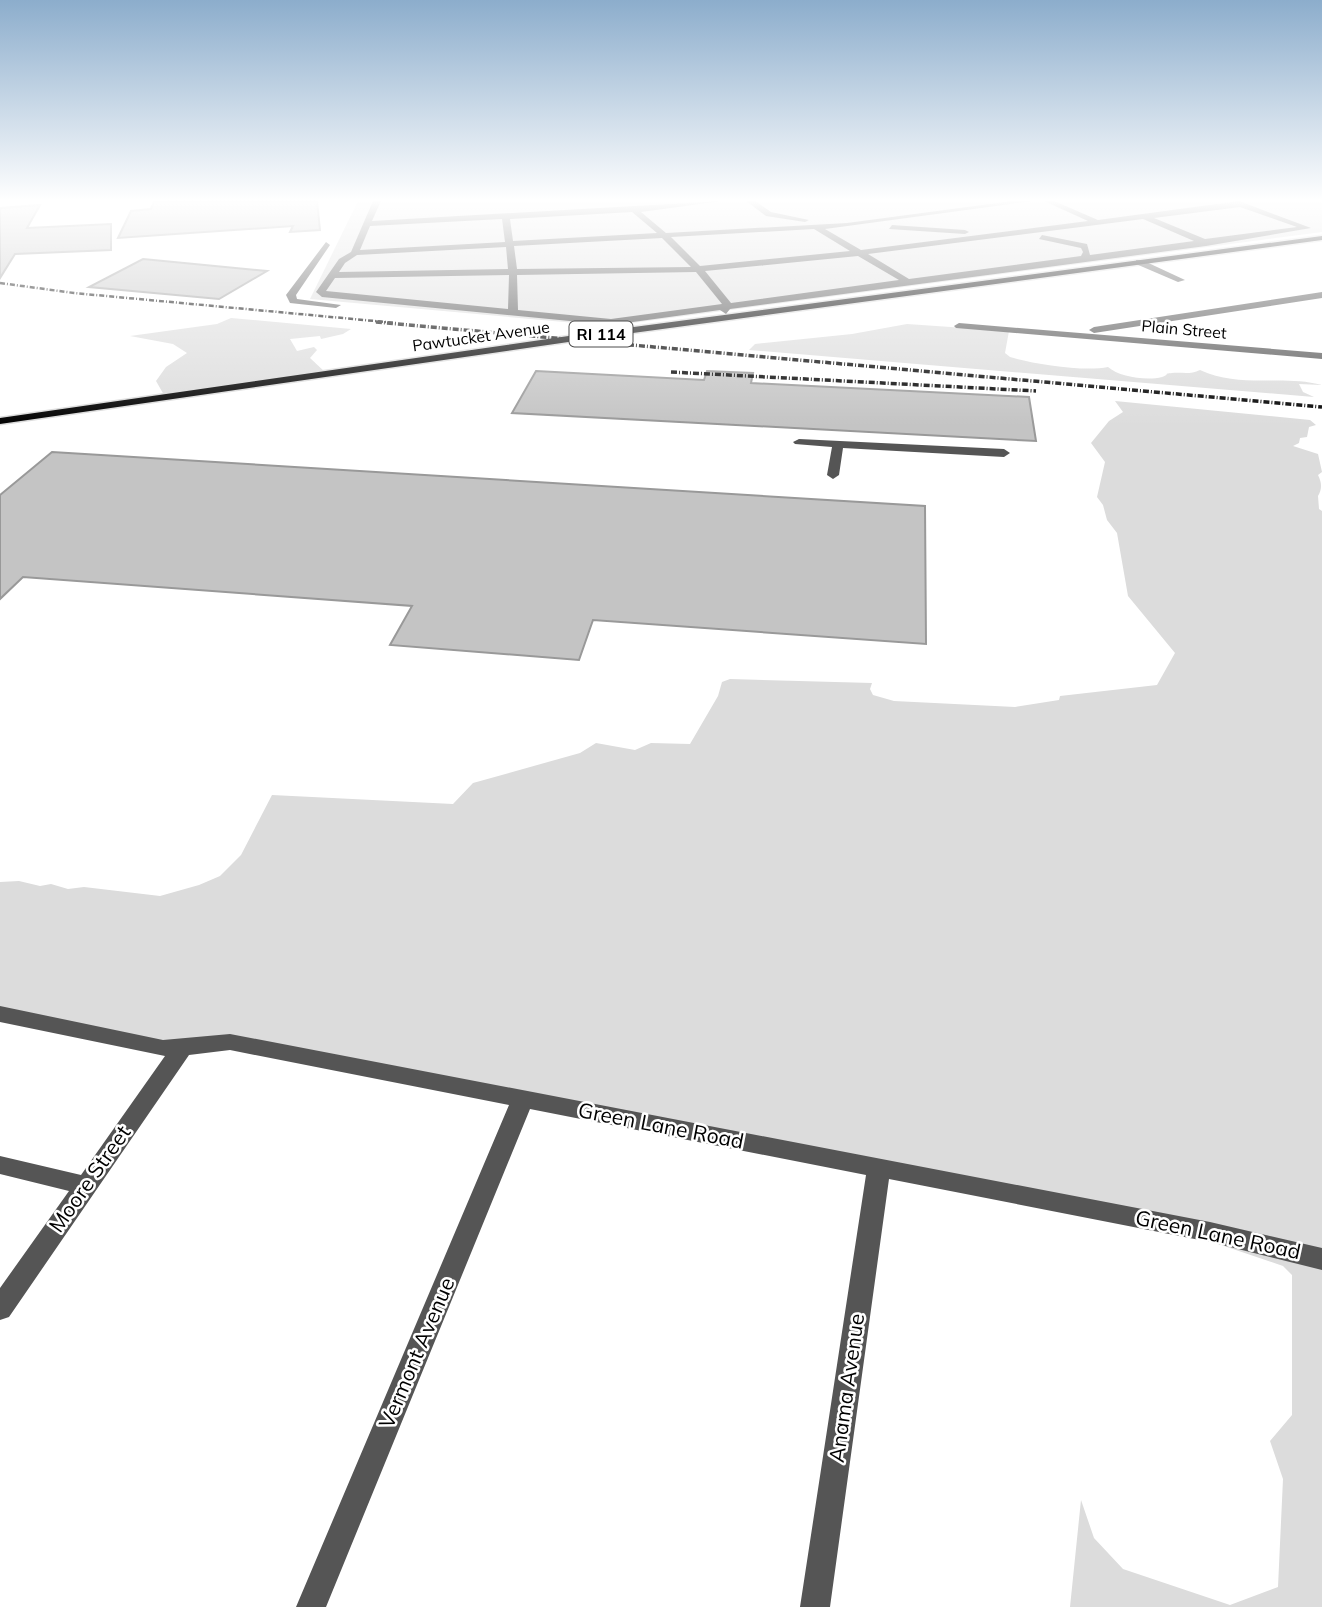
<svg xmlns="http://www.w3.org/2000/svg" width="1322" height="1607" font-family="Mulish,sans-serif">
<rect width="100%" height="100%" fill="#fff"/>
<g fill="#dcdcdc">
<path d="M358,201H1322V232L609,326L310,299Z"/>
<path d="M231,318L351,329L343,334L321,339L320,336L290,339L297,351L314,347L317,350L310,358L325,372L164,395L156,381L166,367L187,353L173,344L130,336L217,324Z"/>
<path d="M907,324L1009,331L1005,353L1010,357C1034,364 1084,372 1108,367C1119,377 1147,381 1162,377C1171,374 1162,374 1172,373C1182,372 1190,375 1200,370C1242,389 1281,374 1322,385L1299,384L1303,392L1314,397L749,350L755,344L852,334Z"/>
<path d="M1115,401L1310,420L1316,425L1309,427L1307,437L1300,438L1299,443L1293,446L1318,454L1322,472L1318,475C1322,483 1322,489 1318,496L1319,509L1322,511V1607H1070L1081,1500L1094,1538L1123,1569L1230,1605L1278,1587L1283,1479L1270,1441L1292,1415V1275L1283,1266L1174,1229L242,1050L0,1021V882L19,881L40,886L51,884L68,889L84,887L160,896L199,885L220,876L241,855L272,795L453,804L473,783L580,753L596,743L635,750L651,743L690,744L718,696L722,682L730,679L872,683L870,689L873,695L894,701L1015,707L1059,700L1060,696L1157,685L1175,653L1128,596L1117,533L1107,520L1103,505L1097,497L1105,462L1091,443L1109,421L1123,412Z"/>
</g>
<g fill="#c4c4c4" stroke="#999" stroke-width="2">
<path d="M317,201L320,230L290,232L293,226L118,238L131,211L151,209L154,202Z"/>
<path d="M40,205L27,228L111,224V250L15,254L0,278V208Z"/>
<path d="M143,259L267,271L219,299L89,287Z"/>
<path d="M536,371L704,380L707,371L753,373L751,383L1029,397L1036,441L512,413Z"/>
<path d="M52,452L925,506L926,644L593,620L579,660L390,645L412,606L23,577L0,599V495Z"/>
</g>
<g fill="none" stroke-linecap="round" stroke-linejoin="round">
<defs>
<path id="major" d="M1322,236V240L596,338L0,424V418L596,332Z"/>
</defs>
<use href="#major" stroke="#dbdbdb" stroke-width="3"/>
<g fill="#555" fill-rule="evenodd">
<path d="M373,201H381L372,221L722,201L641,212L666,233L847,223L1012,201H1032L825,229L861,250L1088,221L1044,201H1054L1098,220L1239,201L1311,228L1206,246L730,309L726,314L720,310L611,325L322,297L316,292L339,259L351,252ZM1240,207L1297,227L1205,239L1154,218ZM632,212L657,233L513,241L510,219ZM502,219L505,242L360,250L370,226ZM1143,219L1194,241L1090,255L1087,244L1042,235L1039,239L1081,248L1083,252L1081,256L909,279L868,254ZM814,229L850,251L700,266L671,237ZM662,238L691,267L517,269L514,246ZM506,247L508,269L339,272L345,263L357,255ZM858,256L899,280L731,303L705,271ZM696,272L722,304L611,319L518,310L517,275ZM509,275L508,309L326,291L335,278Z"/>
<path d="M746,201H755L771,212L809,220L805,222L766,216Z"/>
<path d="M892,225L965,230L969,232L965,234L889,229Z"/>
<path d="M326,242L330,245L296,295L297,299L341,305L336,308L290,303L286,295Z"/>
<path d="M1136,260H1142L1185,280L1178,282L1136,264Z"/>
<path d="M1322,292V298L1094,333L1089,330L1094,327Z"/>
<path d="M959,323L1322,353V359L956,328L954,326Z"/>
<path d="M799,439L1004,449L1010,453L1004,457L843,448L839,475L833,479L827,475L832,447L795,444L793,442Z"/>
<path d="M0,1006L163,1040L230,1034L1210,1222L1322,1248V1270L1210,1242L889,1179L830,1607H800L866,1175L530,1109L326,1607H296L509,1105L230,1050L189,1055L9,1317L0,1320V1288L69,1191L0,1174V1156L81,1175L165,1056L0,1022Z"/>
</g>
<use href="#major" fill="#000" fill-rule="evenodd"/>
<path stroke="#000" stroke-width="2.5" stroke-dasharray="5 2 1 2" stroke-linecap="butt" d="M0,283L74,293L396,323"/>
<g stroke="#000" stroke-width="3.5" stroke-dasharray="6 2 1 2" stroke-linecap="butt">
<path d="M376,322L1322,407"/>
<path d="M671,372L1036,391"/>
</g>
</g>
<linearGradient id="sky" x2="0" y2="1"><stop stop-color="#8cadcc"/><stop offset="0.47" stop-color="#fff"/><stop offset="1" stop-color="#fff" stop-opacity="0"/></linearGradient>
<rect width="1322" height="426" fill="url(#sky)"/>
<g text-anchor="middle" stroke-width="5" stroke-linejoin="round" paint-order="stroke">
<g font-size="16" fill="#000" stroke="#fff">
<text transform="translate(1184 329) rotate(5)" y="6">Plain Street</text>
<text transform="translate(481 336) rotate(-8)" y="6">Pawtucket Avenue</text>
</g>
<rect fill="#fff" stroke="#4c4c4c" stroke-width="2" x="569.5" y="321.5" width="63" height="25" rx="5"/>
<g font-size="16" font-weight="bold" fill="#000">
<text x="601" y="340">RI 114</text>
</g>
<g font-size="21" fill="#000" stroke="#fff">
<text transform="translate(661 1126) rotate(11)" y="7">Green Lane Road</text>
<text transform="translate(90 1179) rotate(-55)" y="7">Moore Street</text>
<text transform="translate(1218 1235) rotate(12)" y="7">Green Lane Road</text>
<text transform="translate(417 1353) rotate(-67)" y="7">Vermont Avenue</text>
<text transform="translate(847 1388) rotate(-82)" y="7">Anama Avenue</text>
</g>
</g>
</svg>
